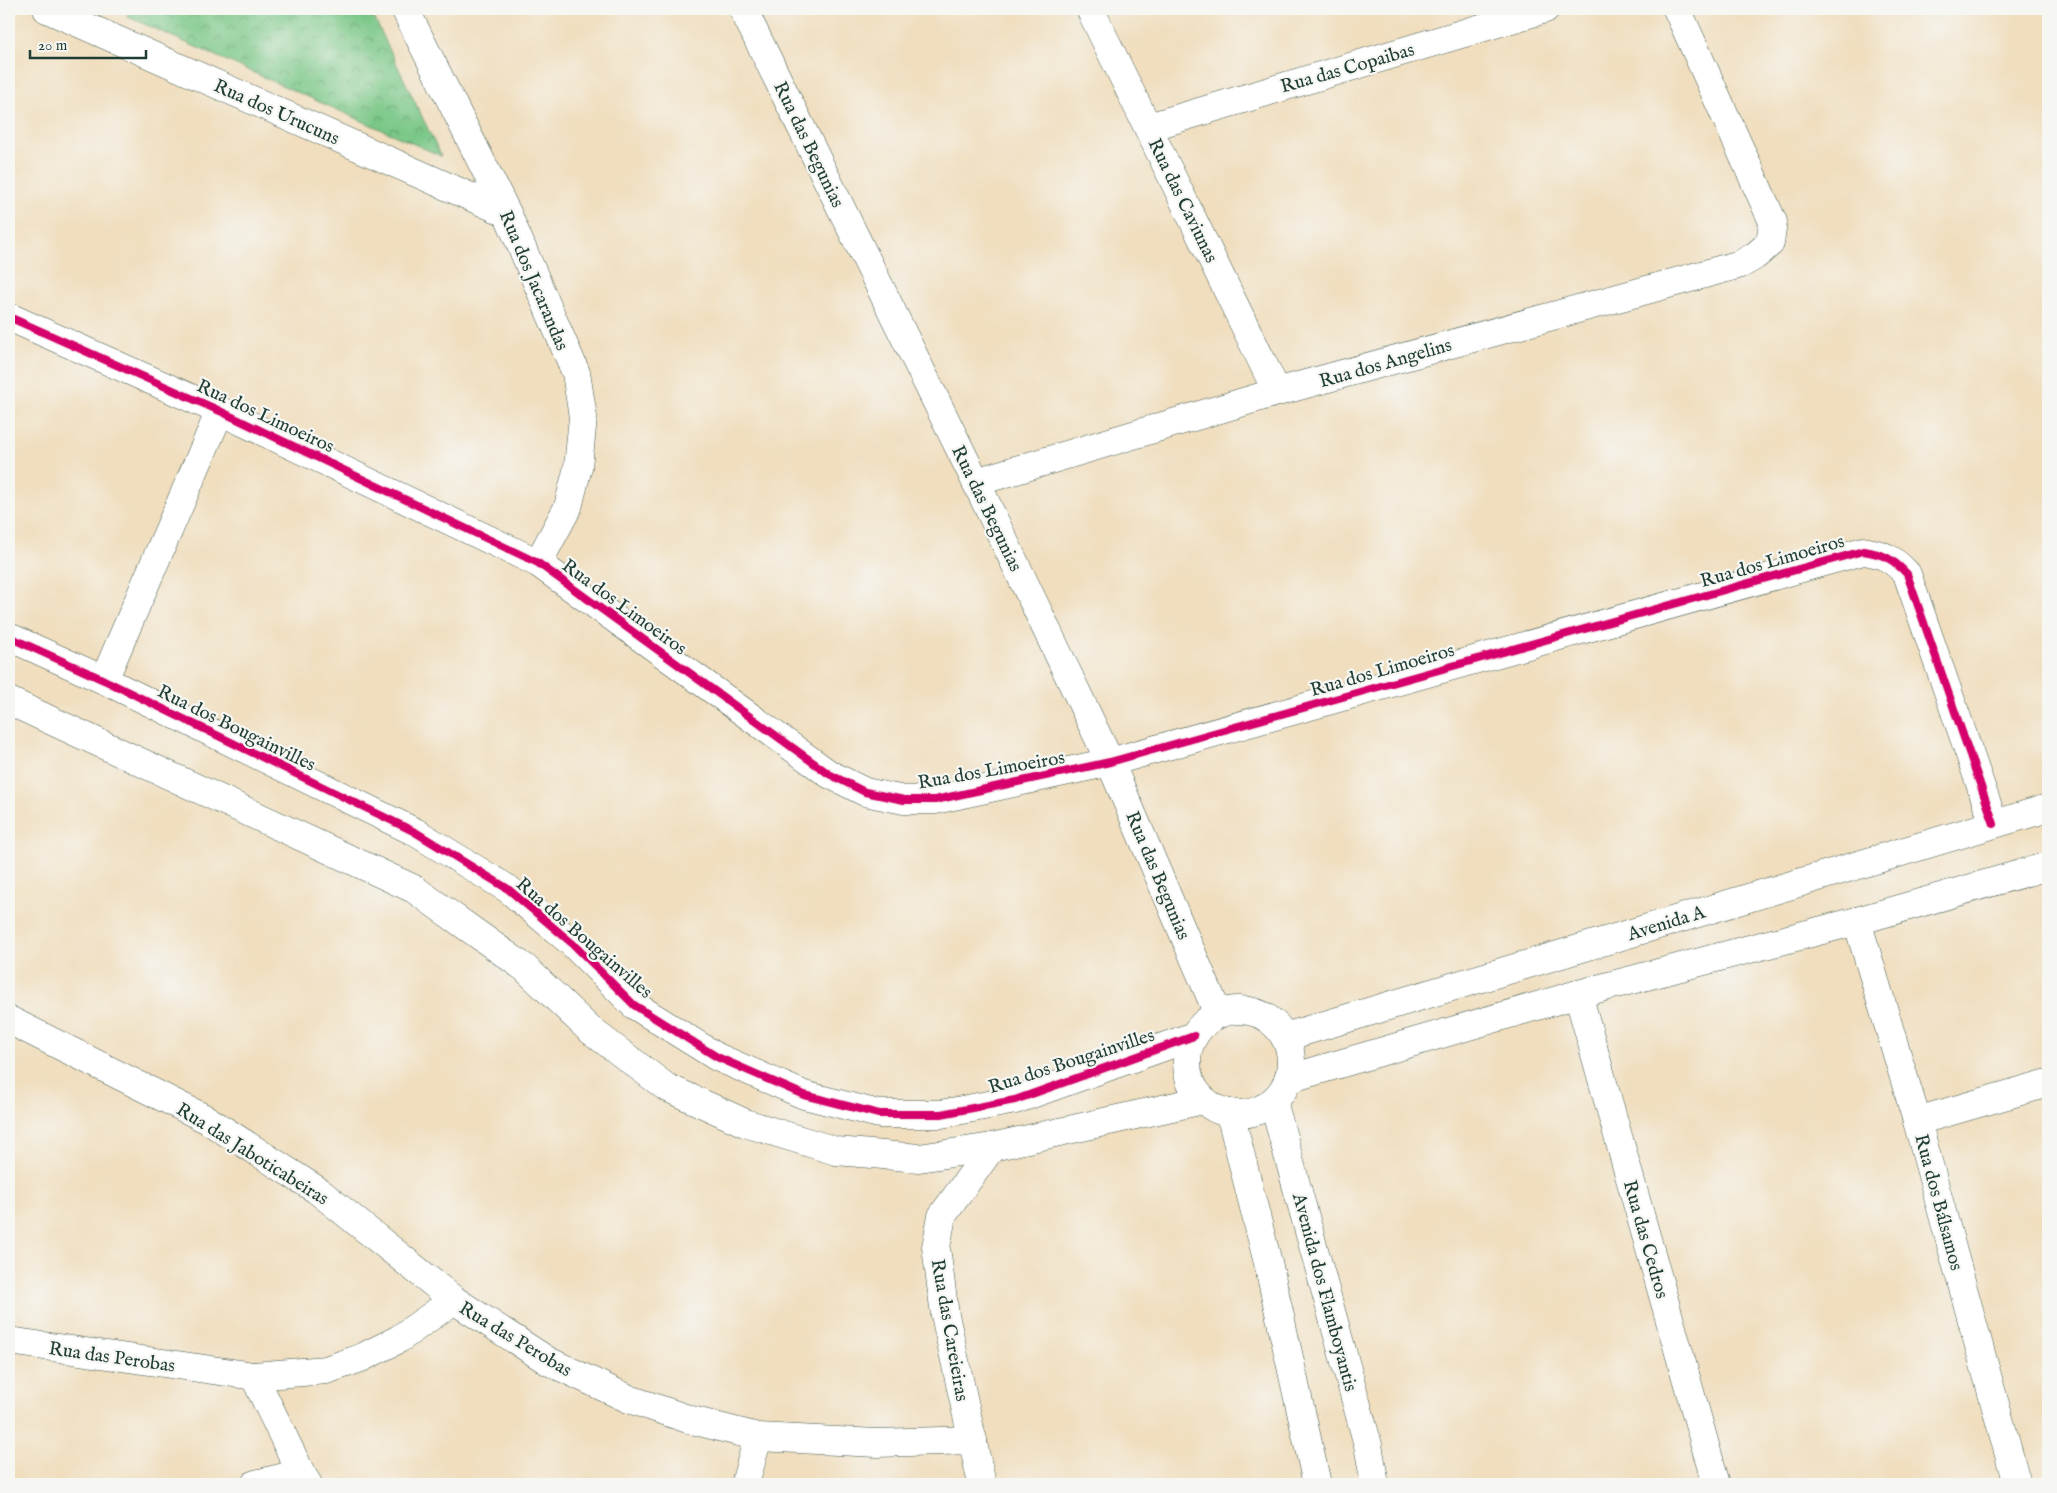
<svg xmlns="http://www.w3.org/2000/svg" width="2057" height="1493" font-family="'IM FELL English',serif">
<defs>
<pattern id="park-crowns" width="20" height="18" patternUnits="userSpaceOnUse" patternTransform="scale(1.25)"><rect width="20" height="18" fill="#7ac787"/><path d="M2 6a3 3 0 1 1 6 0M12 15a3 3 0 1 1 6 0" fill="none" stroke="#63a36f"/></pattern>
</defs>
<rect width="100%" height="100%" fill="#f6f6f2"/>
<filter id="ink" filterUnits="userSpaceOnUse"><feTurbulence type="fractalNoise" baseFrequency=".02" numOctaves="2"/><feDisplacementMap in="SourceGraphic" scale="10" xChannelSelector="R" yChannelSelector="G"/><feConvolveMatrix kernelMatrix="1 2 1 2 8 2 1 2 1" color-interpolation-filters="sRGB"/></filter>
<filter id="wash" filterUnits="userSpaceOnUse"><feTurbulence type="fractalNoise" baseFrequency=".0096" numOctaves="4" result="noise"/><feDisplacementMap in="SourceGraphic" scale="20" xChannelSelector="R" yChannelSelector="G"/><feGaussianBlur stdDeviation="1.12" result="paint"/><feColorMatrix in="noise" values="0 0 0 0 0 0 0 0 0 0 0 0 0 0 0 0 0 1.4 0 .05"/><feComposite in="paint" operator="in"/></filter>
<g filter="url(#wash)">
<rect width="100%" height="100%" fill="#f0debe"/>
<path fill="url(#park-crowns)" stroke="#4c825e" d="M142,9H370L441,156L126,16Z"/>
</g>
<g filter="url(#ink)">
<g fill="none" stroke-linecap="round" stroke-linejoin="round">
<defs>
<g id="street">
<path d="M47,9L507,213"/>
<path d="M405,9L507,213L576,373L583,417L578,467L568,507L538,563"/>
<path d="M743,9L976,482L1110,762L1218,1014"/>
<path d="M1090,9L1277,392"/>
<path d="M1149,127L1545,9"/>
<path d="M9,317L220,411L538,563L829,774L865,792L904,800H935L1110,762L1863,551C1884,554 1893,559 1907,574L1994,824"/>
<path d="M976,482L1277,392L1741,264L1755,256L1770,243L1773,222L1677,9"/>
<path d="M9,637L104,680L415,832L508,889L573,944L634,1005L717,1057L804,1095L879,1114H941L1015,1100L1194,1036"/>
<path d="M104,680L220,411"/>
<path d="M9,701L414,889L525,968L589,1029L666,1087L745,1123L836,1151L919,1158L992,1147L1203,1100"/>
<path d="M1857,921L1917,1121L2017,1484"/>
<path d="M1578,994L1716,1484"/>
<circle cx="1239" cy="1062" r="52"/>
<path d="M9,1020L206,1119L317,1190L454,1300L548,1361L629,1399L688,1419L758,1437L877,1443L973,1440"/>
<path d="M1285,1037L2048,808"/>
<path d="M1288,1079L1578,994L1857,921L2048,866"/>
<path d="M1273,1101L1368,1445L1375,1484"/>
<path d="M1230,1113L1269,1267L1317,1484"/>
<path d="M1917,1121L2048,1083"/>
<path d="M9,1341L254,1376L326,1370L361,1358L399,1339L454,1300"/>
<path d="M254,1376L301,1473L308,1484"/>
<path d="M255,1484L301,1473"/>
<path d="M745,1484L758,1437"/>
<path d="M982,1484L945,1315L936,1247L942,1216L992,1147"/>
</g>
</defs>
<use href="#street" stroke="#3e5549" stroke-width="29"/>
<use href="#street" stroke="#fff" stroke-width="28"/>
<defs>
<g id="cycleway">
<path d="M9,317L220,411L538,563L829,774L865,792L904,800H935L1110,762L1863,551C1884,554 1893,559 1907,574L1994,824"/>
<path d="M9,637L104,680L415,832L508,889L573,944L634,1005L717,1057L804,1095L879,1114H941L1015,1100L1194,1036"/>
</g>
</defs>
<use href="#cycleway" stroke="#f6f6f2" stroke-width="11"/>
<use href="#cycleway" stroke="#d6006c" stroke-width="8"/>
</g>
</g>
<g text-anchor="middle" stroke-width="4.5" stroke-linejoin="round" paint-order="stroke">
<g font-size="19" fill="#1f3d34" stroke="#f6f6f2">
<text transform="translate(1347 67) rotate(-16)" y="7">Rua das Copaibas</text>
<text transform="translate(277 111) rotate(24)" y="7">Rua dos Urucuns</text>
<text transform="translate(810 144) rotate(64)" y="7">Rua das Begunias</text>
<text transform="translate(1184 200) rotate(64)" y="7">Rua das Caviunas</text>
<text transform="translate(535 280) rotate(67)" y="7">Rua dos Jacarandas</text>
<text transform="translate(1385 362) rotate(-16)" y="7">Rua dos Angelins</text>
<text transform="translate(266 415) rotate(25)" y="7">Rua dos Limoeiros</text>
<text transform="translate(988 508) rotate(64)" y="7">Rua das Begunias</text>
<text transform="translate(1772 560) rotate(-16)" y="7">Rua dos Limoeiros</text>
<text transform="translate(625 606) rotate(36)" y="7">Rua dos Limoeiros</text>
<text transform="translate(1382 669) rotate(-16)" y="7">Rua dos Limoeiros</text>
<text transform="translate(237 727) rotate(26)" y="7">Rua dos Bougainvilles</text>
<text transform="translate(991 769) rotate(-10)" y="7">Rua dos Limoeiros</text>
<text transform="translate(1159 875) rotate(67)" y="7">Rua das Begunias</text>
<text transform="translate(1666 922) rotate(-17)" y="7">Avenida A</text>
<text transform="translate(585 937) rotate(41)" y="7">Rua dos Bougainvilles</text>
<text transform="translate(1071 1060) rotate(-18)" y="7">Rua dos Bougainvilles</text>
<text transform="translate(253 1153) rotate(32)" y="7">Rua das Jaboticabeiras</text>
<text transform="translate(1940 1202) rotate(75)" y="7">Rua dos Bálsamos</text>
<text transform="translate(1647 1239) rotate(74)" y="7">Rua das Cedros</text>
<text transform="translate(1326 1292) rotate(75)" y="7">Avenida dos Flamboyantis</text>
<text transform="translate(951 1330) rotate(80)" y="7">Rua das Careieiras</text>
<text transform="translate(516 1338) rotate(31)" y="7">Rua das Perobas</text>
<text transform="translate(112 1356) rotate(8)" y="7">Rua das Perobas</text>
</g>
</g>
<rect width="2057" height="1493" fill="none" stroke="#f6f6f2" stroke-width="30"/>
<path d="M30 50v8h116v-8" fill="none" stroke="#1f3d34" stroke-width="2.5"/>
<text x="38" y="50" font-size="15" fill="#1f3d34" stroke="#f6f6f2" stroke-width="4" paint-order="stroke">20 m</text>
</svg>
